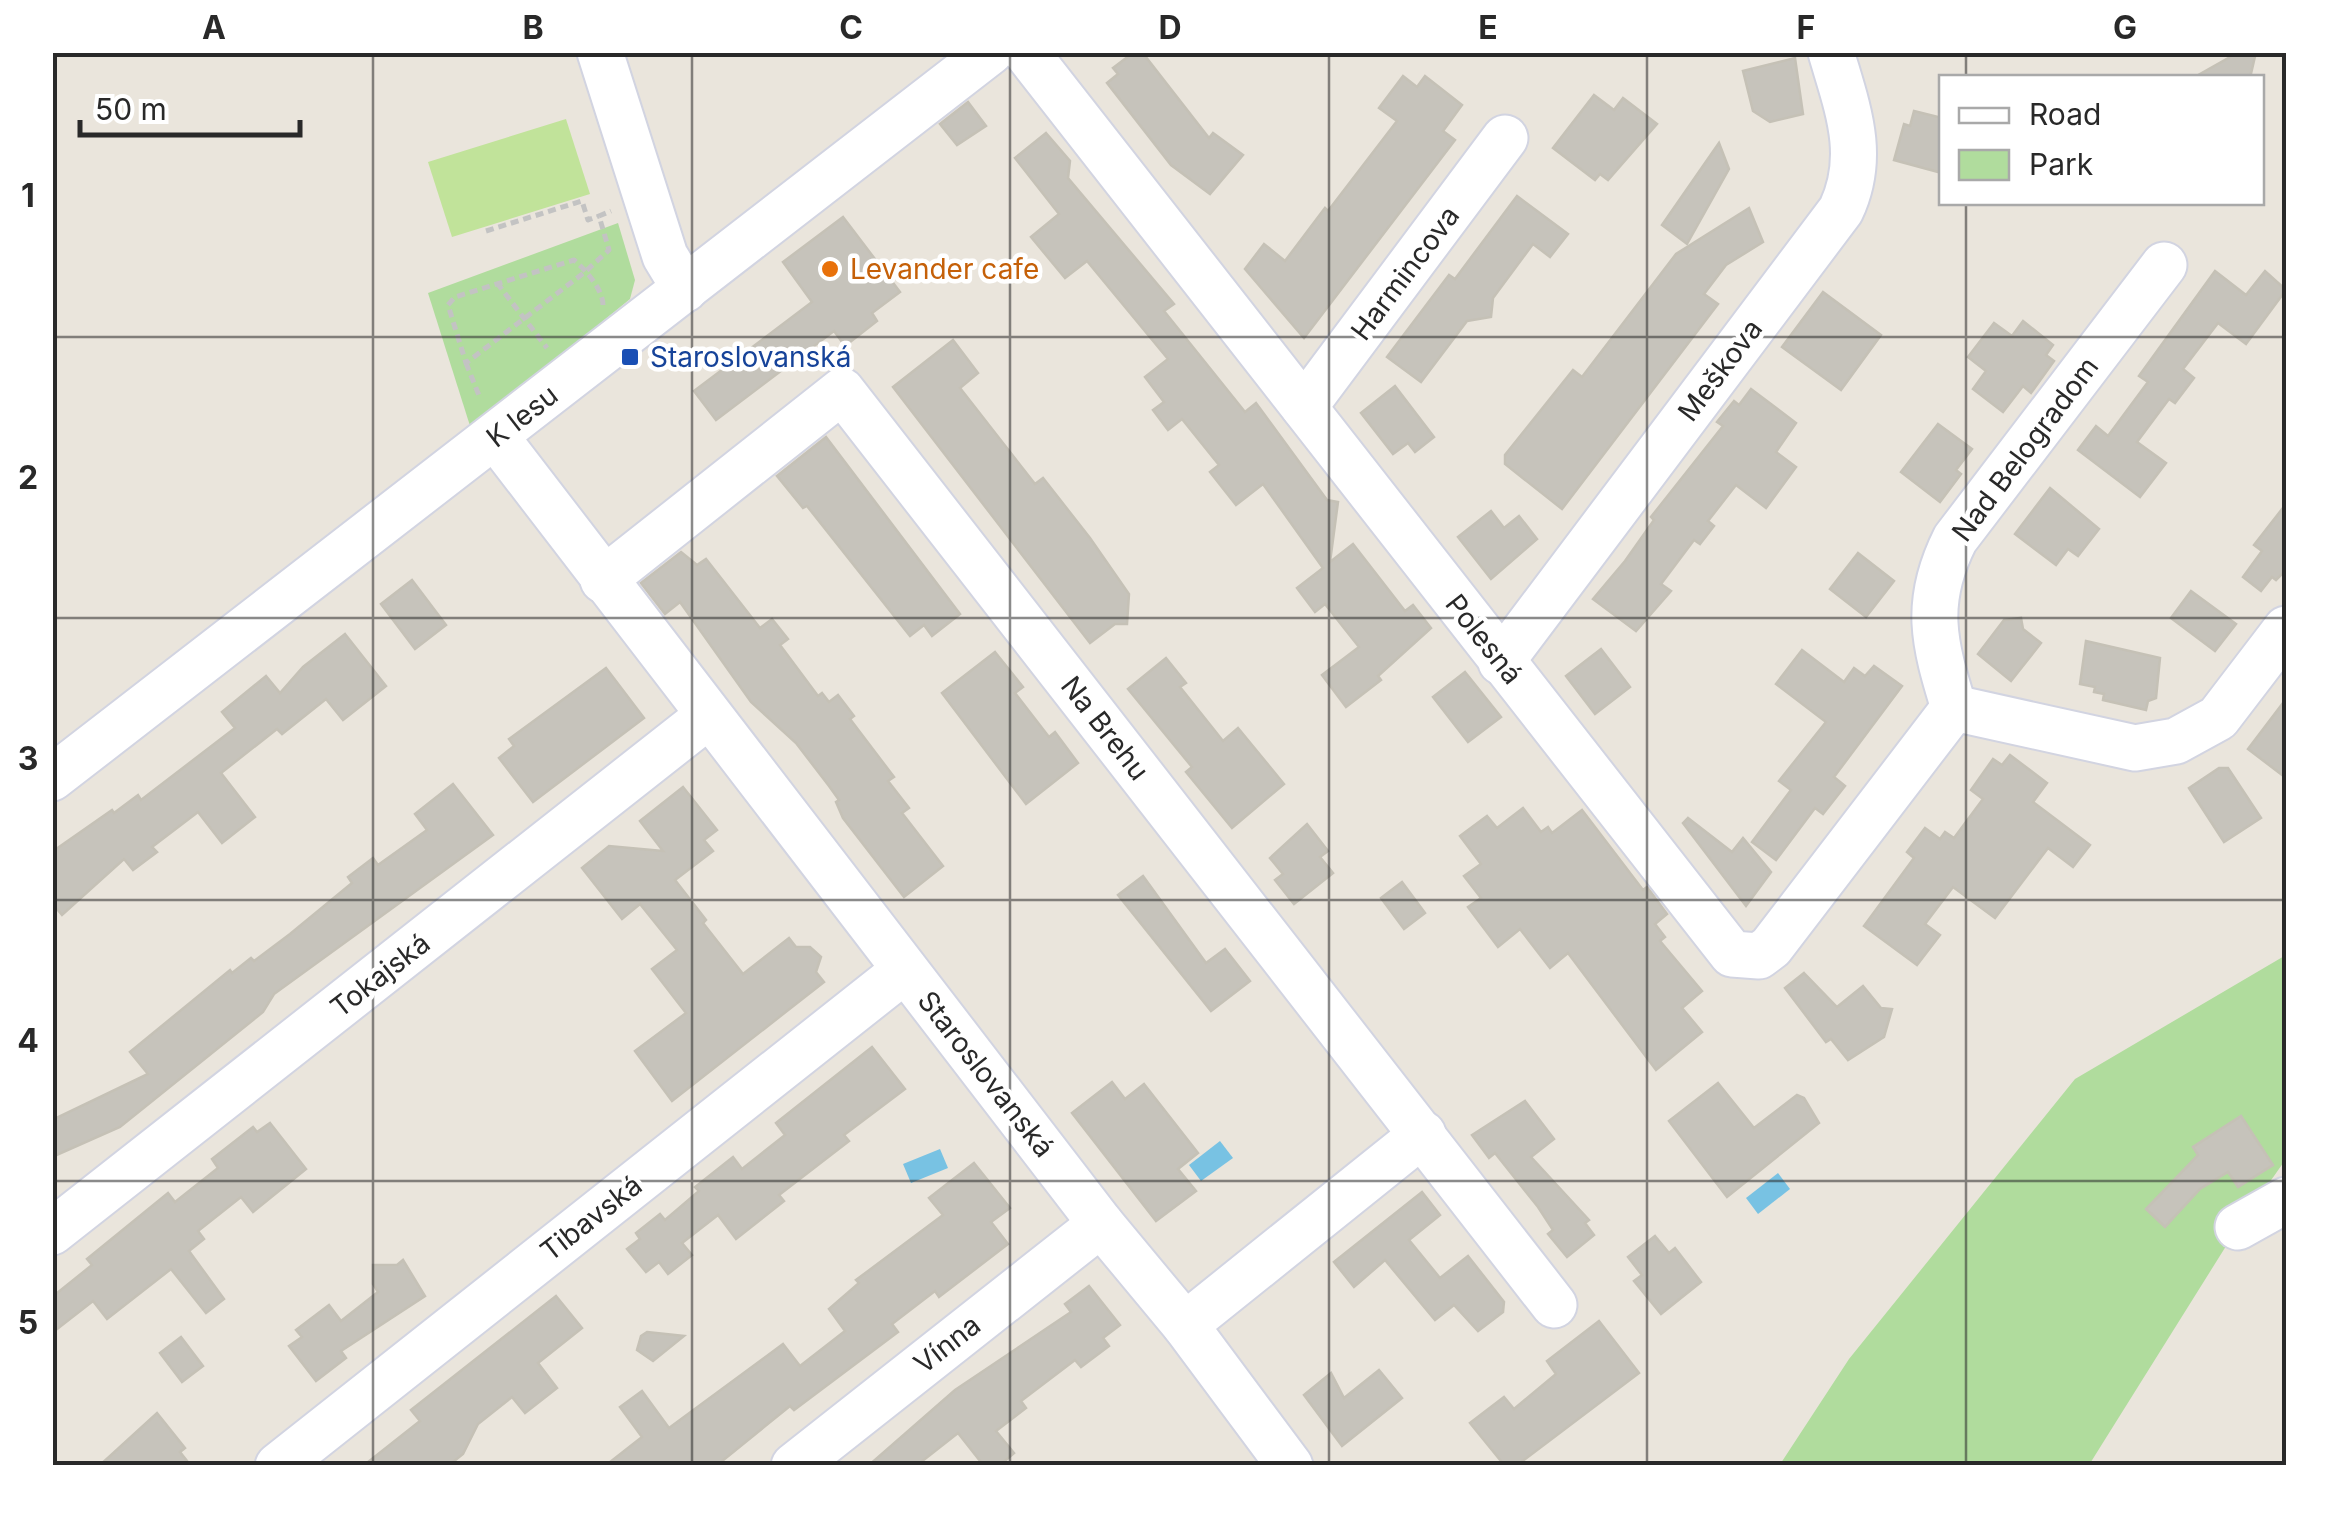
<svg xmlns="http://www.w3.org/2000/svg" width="2339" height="1518" font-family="Inter,sans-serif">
<rect width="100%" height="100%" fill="#eae5dc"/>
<g fill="#b0dc9d">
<path d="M618,223L635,280L630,299L471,429L428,293Z"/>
<path d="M2286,955V1159L2238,1227L2089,1465L1779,1466L1849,1359L2075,1079Z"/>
</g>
<path fill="#c1e39a" d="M566,119L590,194L452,237L428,162Z"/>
<g fill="#78c2e3">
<path d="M1220,1141L1233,1158L1201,1181L1189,1165Z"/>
<path d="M940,1149L948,1168L911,1183L903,1164Z"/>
<path d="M1778,1173L1790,1189L1758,1214L1746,1198Z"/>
</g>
<g fill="#c6c3bb" stroke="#c5c1b6" stroke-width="2.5">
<path d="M1134,52H1142L1209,138L1213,133L1243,155L1210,194L1171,165L1107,83L1118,74L1113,68Z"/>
<path d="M2239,52H2256L2250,78H2193Z"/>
<path d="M1795,58L1803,114L1770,122L1753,111L1743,71Z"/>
<path d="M1403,76L1417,87L1425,76L1462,105L1443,131L1455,140L1304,338L1245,269L1264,244L1285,261L1325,208L1328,211L1397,121L1379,108Z"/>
<path d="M1594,95L1614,110L1623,98L1657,124L1608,180L1600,174L1595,180L1553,148Z"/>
<path d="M968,102L986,126L957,145L940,124Z"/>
<path d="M1914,111L1942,118V173L1894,160L1904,124L1910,126Z"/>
<path d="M1046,133L1070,161L1068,178L1174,304L1164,311L1245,412L1256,403L1327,500L1338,502L1330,562L1353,544L1405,611L1413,605L1431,628L1378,676L1381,680L1346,707L1322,675L1359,647L1325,604L1315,612L1297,588L1323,568L1263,484L1236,505L1210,472L1219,465L1182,419L1168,430L1153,410L1164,402L1145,377L1168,359L1087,261L1065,278L1031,237L1059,214L1015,158Z"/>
<path d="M1719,143L1729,169L1687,244L1662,225Z"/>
<path d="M1517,196L1568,234L1550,257L1533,244L1493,298L1491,317L1467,321L1421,382L1387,357L1449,275L1455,279Z"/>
<path d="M1749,208L1763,242L1726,265L1704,294L1718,304L1562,509L1505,464V455L1573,370L1582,377L1676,254Z"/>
<path d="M843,217L900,292L872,313L877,321L845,346L834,331L716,420L694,391L812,302L783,262Z"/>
<path d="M2215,271L2246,295L2265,271L2286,290L2246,344L2218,323L2183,369L2194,378L2175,403L2169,399L2137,442L2166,463L2140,497L2078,450L2096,426L2108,436L2148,382L2139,376Z"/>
<path d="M1823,292L1881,335L1841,390L1782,347Z"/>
<path d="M2023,321L2053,345L2046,355L2054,361L2031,393L2023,386L2003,412L1973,389L1986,371L1968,357L1994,323L2012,336Z"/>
<path d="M953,340L978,373L960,388L1035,484L1043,478L1090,538L1129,594L1127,624H1115L1090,643L893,387Z"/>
<path d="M1395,386L1434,437L1415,452L1408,443L1393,454L1361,413Z"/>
<path d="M1751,389L1796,423L1776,452L1796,467L1766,508L1736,485L1708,521L1714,526L1700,544L1694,540L1661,584L1671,591L1636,631L1593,599L1625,561L1654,520L1651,517L1723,426L1717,422L1734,401L1739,405Z"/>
<path d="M1938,424L1972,449L1956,470L1961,474L1940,502L1901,472Z"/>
<path d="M826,437L960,614L932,636L924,625L910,636L807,506L803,508L777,476Z"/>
<path d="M2050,488L2099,529L2078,556L2068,549L2056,565L2015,534Z"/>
<path d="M2286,504V570L2276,580L2272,577L2261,591L2243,577L2262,551L2254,545Z"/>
<path d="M1491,511L1504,528L1519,516L1537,539L1491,579L1458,537Z"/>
<path d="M681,552L697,565L706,559L760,628L772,619L788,639L780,645L818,696L822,693L829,702L838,695L854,716L850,719L894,777L888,781L909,808L902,813L943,866L904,897L843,818L836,802L839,800L829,786L796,743L751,702L680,602L665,614L641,583Z"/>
<path d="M1858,553L1894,581L1866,617L1830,589Z"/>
<path d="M412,580L446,625L415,649L381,604Z"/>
<path d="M2191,591L2236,624L2215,651L2171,618Z"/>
<path d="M2021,618L2023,629L2041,643L2011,681L1978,654L2004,620Z"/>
<path d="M345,634L386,686L343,720L326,699L282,734L277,729L221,773L255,817L222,843L198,812L152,847L157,852L133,870L124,859L62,915L52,903V852L112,810L114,813L138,795L141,800L235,728L222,712L266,676L280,693L303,667Z"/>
<path d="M2086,641L2160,658L2156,698L2148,701L2146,710L2103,700L2104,694L2094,692L2095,687L2080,684Z"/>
<path d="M1601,649L1630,687L1595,714L1566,676Z"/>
<path d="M1802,650L1844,682L1854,668L1865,676L1874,666L1902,686L1834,777L1845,786L1823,814L1815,808L1776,860L1752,842L1791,790L1779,781L1826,722L1776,684Z"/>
<path d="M995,652L1023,687L1015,693L1049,737L1055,732L1078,763L1026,804L942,693Z"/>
<path d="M1166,658L1186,683L1180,687L1223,741L1238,728L1284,784L1232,828L1186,772L1192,767L1128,689Z"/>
<path d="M606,668L644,718L533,802L499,758L514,746L509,739Z"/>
<path d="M1465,672L1501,717L1468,742L1433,697Z"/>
<path d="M2286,699V778L2248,749Z"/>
<path d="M2010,755L2047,783L2033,802L2090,845L2073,867L2048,848L1995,918L1953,887L1925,924L1940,935L1917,965L1864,926L1914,858L1907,852L1925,828L1940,839L1945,832L1954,838L1983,799L1971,790L1993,759L2002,765Z"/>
<path d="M2219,768H2228L2261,818L2224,842L2189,788Z"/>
<path d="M453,784L493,835L274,994L263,1012L120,1127L52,1157V1120L148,1074L130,1052L230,970L232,973L251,958L254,961L290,934L352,883L348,877L373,858L378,865L427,830L415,814Z"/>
<path d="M683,787L717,830L704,840L713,851L675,880L706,920L703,923L743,974L789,938L796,947H810L821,957L816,972L824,982L672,1101L635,1051L686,1013L652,969L677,950L640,904L622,919L582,868L609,846L663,851L640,821Z"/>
<path d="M1523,808L1541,832L1548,827L1552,833L1582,810L1643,890L1647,887L1667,914L1655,924L1665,937L1660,941L1702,991L1682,1008L1702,1032L1656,1070L1568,953L1550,968L1520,929L1498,947L1468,907L1481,898L1464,876L1481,864L1460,836L1487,816L1497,828Z"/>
<path d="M1688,818L1732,852L1743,838L1771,872L1746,906L1683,823Z"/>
<path d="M1307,824L1328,851L1320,857L1333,873L1294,904L1275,880L1283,874L1270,858Z"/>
<path d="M1143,876L1206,963L1225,949L1250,981L1211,1011L1118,895Z"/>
<path d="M1402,882L1425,913L1404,929L1381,898Z"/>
<path d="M1804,973L1837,1007L1863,986L1881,1008L1892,1009L1884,1037L1848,1060L1831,1039L1826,1042L1785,988Z"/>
<path d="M872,1047L905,1089L844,1135L849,1141L779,1195L784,1201L736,1239L718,1215L682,1243L692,1255L668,1274L659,1262L646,1272L627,1249L640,1239L636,1233L660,1214L665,1220L699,1191L695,1187L733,1157L742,1169L785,1135L776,1123Z"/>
<path d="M1112,1082L1125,1099L1144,1084L1198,1153L1178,1169L1196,1191L1156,1221L1072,1113Z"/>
<path d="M1718,1083L1754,1128L1797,1095L1804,1098L1819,1123L1727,1197L1669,1121Z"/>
<path d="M1525,1101L1554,1139L1531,1157L1589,1220L1585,1223L1594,1235L1567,1257L1548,1234L1553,1230L1538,1207L1495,1153L1489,1158L1472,1135Z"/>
<path d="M2241,1116L2273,1165L2238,1187L2228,1172L2200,1189L2165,1227L2146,1209L2198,1155L2193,1147Z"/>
<path d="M270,1123L306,1169L253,1212L241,1197L198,1231L204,1239L189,1251L224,1299L206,1313L171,1269L107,1319L93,1301L52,1333V1297L92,1265L87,1259L168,1193L175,1202L218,1168L212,1159L253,1127L257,1132Z"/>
<path d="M974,1163L1010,1208L991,1222L1008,1244L939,1297L935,1291L892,1324L898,1332L794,1410L790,1406L716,1466H605L642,1437L620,1407L642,1391L669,1428L783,1344L800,1366L845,1331L829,1309L859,1283L856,1280L943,1215L929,1198Z"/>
<path d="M1422,1192L1440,1215L1409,1240L1440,1278L1468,1256L1504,1302L1503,1312L1478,1331L1454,1305L1435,1320L1385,1260L1354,1287L1334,1262Z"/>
<path d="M1655,1236L1669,1253L1675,1248L1701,1282L1661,1314L1634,1281L1642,1275L1628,1257Z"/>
<path d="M403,1260L425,1296L341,1351L346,1358L316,1381L289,1346L302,1337L296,1330L329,1305L341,1321L378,1292L373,1284V1265H397Z"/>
<path d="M1089,1286L1120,1325L1103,1338L1109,1346L1081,1367L1075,1360L1021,1401L1026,1408L996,1431L1014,1453L999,1466H984L958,1433L916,1466H868L955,1390L1071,1312L1065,1304Z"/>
<path d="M556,1296L582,1328L538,1363L557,1388L525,1413L512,1397L478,1424L463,1454L448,1466H363L420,1421L411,1410Z"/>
<path d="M1599,1321L1639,1373L1516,1466H1505L1470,1423L1504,1397L1514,1409L1556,1374L1547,1361Z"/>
<path d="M647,1332L684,1336L653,1361L637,1350L641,1336Z"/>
<path d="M181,1337L203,1366L182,1382L160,1353Z"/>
<path d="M1379,1370L1402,1398L1342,1446L1304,1395L1331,1373L1344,1398Z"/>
<path d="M157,1413L185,1448L180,1452L191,1466H99Z"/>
</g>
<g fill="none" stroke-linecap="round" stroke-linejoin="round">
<defs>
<g id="minor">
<path d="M600,52L665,256L685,289"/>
<path d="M1026,52L1732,954L1759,956L1771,947L1954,708"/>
<path d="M1304,407L1505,138"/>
<path d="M495,436L1101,1224L1185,1325L1423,1134"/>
<path d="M603,580L842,391L1554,1305"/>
<path d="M1501,662L1841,210C1867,155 1847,107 1831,52"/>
<path d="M1954,708C1934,643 1923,603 1955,539L2164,265"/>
<path d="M1954,708L2135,748L2176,741L2218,718L2286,629"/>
<path d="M52,778L990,52"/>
<path d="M2238,1227L2286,1200"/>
<path d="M52,1232L708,716"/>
<path d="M1185,1325L1290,1466"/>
<path d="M278,1466L905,970"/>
<path d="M794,1466L1101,1224"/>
</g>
</defs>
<use href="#minor" stroke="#d2d4e1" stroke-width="49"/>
<g stroke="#c3c3c3" stroke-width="5" stroke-dasharray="8 5" stroke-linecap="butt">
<path d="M486,231L582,201L588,220L599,216"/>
<path d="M497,283L547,348"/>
<path d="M603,305C603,290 586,270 574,260L455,297L448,305L466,363L585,272L609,250L599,216L611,211"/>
<path d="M466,363L480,398"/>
</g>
<use href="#minor" stroke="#fff" stroke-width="45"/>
</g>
<path fill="none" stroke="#292929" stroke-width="2.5" stroke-opacity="0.55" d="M373,52V1466M692,52V1466M1010,52V1466M1329,52V1466M1647,52V1466M1966,52V78M1966,202V1466M52,337H2286M52,618H2286M52,900H2286M52,1181H2286"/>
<circle fill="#e8710a" stroke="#fff" stroke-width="4" cx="830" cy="269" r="10"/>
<rect fill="#1a4fb4" stroke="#fff" stroke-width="4" x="620" y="347" width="20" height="20" rx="5"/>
<g text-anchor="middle" stroke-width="9" stroke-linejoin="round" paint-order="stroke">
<g font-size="28" fill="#c56008" stroke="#fff" text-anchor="start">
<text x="850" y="279">Levander cafe</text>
</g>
<g font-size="28" fill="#292929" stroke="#fff">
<text transform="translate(1405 273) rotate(-53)" y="10">Harmincova</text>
<text transform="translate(1720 370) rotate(-53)" y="10">Meškova</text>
<text transform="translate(522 416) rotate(-38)" y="10">K lesu</text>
<text transform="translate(2025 449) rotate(-53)" y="10">Nad Belogradom</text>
<text transform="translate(1484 639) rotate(52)" y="10">Polesná</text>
<text transform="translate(1105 728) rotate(52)" y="10">Na Brehu</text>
<text transform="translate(380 975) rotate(-38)" y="10">Tokajská</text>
<text transform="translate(986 1074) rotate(52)" y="10">Staroslovanská</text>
<text transform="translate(591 1218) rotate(-38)" y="10">Tibavská</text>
<text transform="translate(947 1344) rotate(-38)" y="10">Vínna</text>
</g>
<g font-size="28" fill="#164399" stroke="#fff" text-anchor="start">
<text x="650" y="367">Staroslovanská</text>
</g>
</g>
<rect width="2339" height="1518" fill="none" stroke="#ffffff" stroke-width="110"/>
<rect x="1939" y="75" width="325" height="130" fill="#ffffff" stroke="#a9a9a9" stroke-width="2.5"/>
<rect x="1959" y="108" width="50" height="15" fill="#ffffff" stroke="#a9a9a9" stroke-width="2.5"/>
<text x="2029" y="125" font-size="30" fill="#292929">Road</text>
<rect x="1959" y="150" width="50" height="30" fill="#b0dc9d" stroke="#a9a9a9" stroke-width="2.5"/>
<text x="2029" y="175" font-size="30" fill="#292929">Park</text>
<path d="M80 120v15h220v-15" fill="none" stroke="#292929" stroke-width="5"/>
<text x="95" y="120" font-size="30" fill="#292929" stroke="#ffffff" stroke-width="8" paint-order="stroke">50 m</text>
<rect x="55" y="55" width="2229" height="1408" fill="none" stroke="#292929" stroke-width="4"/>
<g font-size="32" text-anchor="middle" font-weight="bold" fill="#292929">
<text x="214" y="39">A</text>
<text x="533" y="39">B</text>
<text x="851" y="39">C</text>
<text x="1170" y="39">D</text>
<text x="1488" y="39">E</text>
<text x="1806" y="39">F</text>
<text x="2125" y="39">G</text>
<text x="28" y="207">1</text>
<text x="28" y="489">2</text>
<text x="28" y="770">3</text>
<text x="28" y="1052">4</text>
<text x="28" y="1334">5</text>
</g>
</svg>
